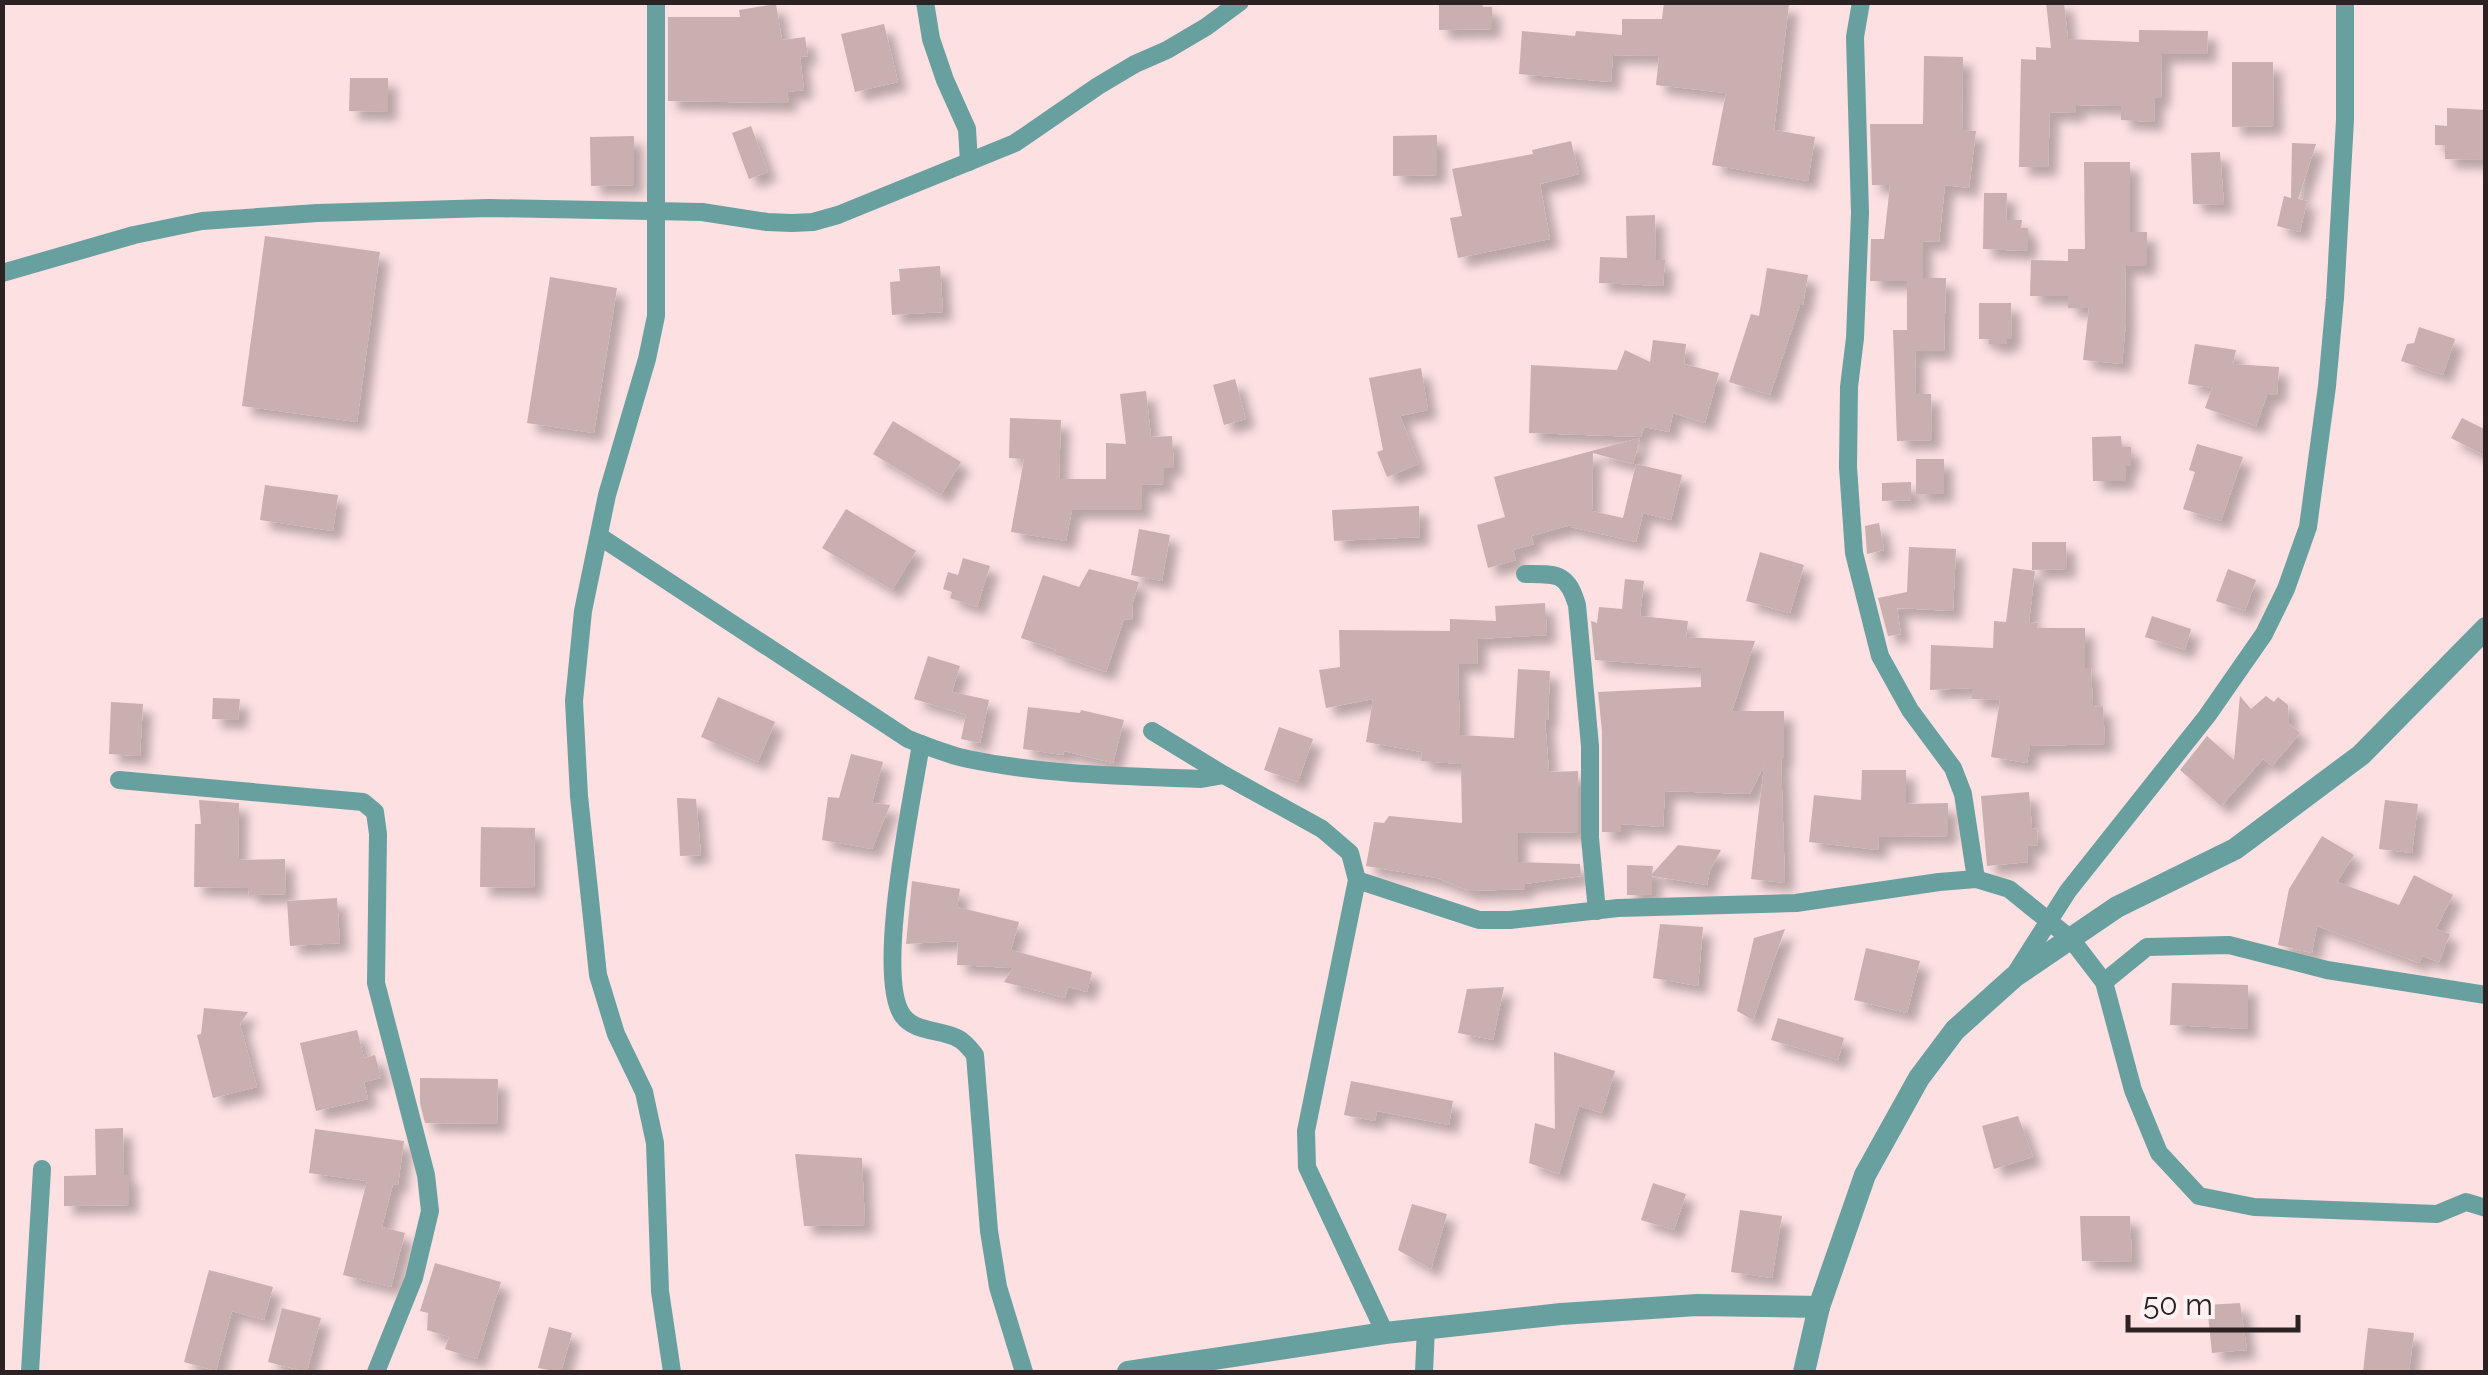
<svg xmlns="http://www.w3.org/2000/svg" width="2488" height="1375" font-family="Raleway,sans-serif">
<defs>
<filter id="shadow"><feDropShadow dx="9" dy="9" stdDeviation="5" flood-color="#0004"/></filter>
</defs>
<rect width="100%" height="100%" fill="#fce0e2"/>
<g fill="#c9afb0" filter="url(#shadow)">
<path d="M1439,2H1482L1483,7H1492V29L1439,30Z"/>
<path d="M1664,2L1789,4L1774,130L1815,137L1808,181L1712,165L1726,93L1656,85L1659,56L1613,55L1611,82L1519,74L1522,31L1575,36L1576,31L1622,35V19H1662Z"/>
<path d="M2046,2H2064L2068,39L2139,42V30L2208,31L2207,54H2162L2161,98H2155L2154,122L2121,120V106L2076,105V113L2050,112L2048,167H2019L2021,59L2036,60V47L2051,48Z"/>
<path d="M776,4L782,40L805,37L808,56L800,57L804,90L787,92L789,103L668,101V17H740L739,10Z"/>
<path d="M884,24L898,82L855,92L841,34Z"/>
<path d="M1924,56L1963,57L1962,130L1976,131L1969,188L1945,185L1939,242L1923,241V278H1946L1944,351H1915L1916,394H1931L1932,440L1897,441L1893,330H1907V281H1870L1871,239H1884L1890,185H1872L1870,124H1923Z"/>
<path d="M2232,62H2273L2274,126L2232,127Z"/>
<path d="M350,78H388V112L349,111Z"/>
<path d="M2447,108L2486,110L2485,160L2445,159V145H2435V125L2447,126Z"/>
<path d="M751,126L768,172L749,179L732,133Z"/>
<path d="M1437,135V175L1393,176V136Z"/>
<path d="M634,136V185L591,186L590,137Z"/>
<path d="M1571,141L1579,174L1540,184L1550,239L1458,258L1450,218L1462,216L1452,169L1533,154L1532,150Z"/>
<path d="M2292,143L2316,144L2298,199L2307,201L2300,232L2277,226L2284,196L2291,198Z"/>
<path d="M2220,152L2224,205L2193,204L2191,153Z"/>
<path d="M2084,162H2130V232H2147V266H2125L2126,322L2122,364L2083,360L2089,308H2068V296H2030L2031,260L2068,261V249H2085Z"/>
<path d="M1984,193H2007L2006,220H2022L2021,228H2028V251L1983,249Z"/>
<path d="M1655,215L1656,260H1665L1663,286L1599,283L1600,257L1627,258L1626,216Z"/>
<path d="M265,236L380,252L357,422L242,406Z"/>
<path d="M940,266L943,312L892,315L890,282L900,281L899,269Z"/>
<path d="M1767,268L1808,275L1803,305H1800L1770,395L1729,382L1751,314L1759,316Z"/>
<path d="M550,277L617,288L594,433L527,423Z"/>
<path d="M1979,303H2011L2012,339H2007V344H1989V339H1979Z"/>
<path d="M2419,327L2455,339L2443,375L2401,361L2407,344L2414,343Z"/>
<path d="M1653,340L1686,344L1684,364L1719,373L1705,423L1673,413L1669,432L1644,427L1641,437L1529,433L1531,365L1617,370L1625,350L1650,362Z"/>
<path d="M2195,344L2236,350L2233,364L2279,367L2277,395H2267L2256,426L2205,408L2212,388L2188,384Z"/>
<path d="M1421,368L1428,410L1400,416L1419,464L1387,477L1377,452L1383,450L1369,378Z"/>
<path d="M1235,379L1246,419L1224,425L1213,385Z"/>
<path d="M1146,391L1151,437L1172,436L1174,468H1164V484L1142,485V510H1072L1066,541L1011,532L1024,459L1009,458L1010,418L1061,420L1059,479H1106V443L1126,444L1120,394Z"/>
<path d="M2462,418L2486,430V456L2451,438Z"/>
<path d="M893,421L961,462L941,495L873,454Z"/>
<path d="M2121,436L2122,447H2131V466H2126V481H2093L2092,437Z"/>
<path d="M1640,438L1633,464L1593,453L1592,511L1623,518L1636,464L1682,475L1671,520L1643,513L1636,542L1571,527V525L1531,536L1534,544L1513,550L1516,560L1488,568L1477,525L1505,517L1494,477Z"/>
<path d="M2197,444L2243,457L2221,521L2183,509L2195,472L2189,470Z"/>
<rect x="1916" y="459" width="28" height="35"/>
<path d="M1911,482V500L1882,501V483Z"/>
<path d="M265,485L338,495L333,531L260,520Z"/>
<path d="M1419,506L1420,537L1334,541L1332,510Z"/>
<path d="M846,509L916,551L892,590L822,548Z"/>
<path d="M1879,523L1884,550L1867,554L1865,526Z"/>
<path d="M1139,529L1170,535L1162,581L1131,575Z"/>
<path d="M2032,542H2066L2067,569L2032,570Z"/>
<path d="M1909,547L1956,549L1953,611L1897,608L1901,634L1888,636L1878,598L1907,592Z"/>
<path d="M1760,552L1804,565L1790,613L1746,601Z"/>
<path d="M963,558L990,566L977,607L950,598L952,592L943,589L948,572L958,575Z"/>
<path d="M2013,568L2035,571L2029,622L2038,623L2037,628H2085V668H2091L2093,707L2103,706L2105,744L2030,746L2027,763L1991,757L2000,700L1972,699V688L1930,690L1931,645L1993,648L1994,621L2006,622Z"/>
<path d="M1089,569L1139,582L1133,602L1132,620L1124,619L1106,672L1054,654L1056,650L1021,638L1043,575L1079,587Z"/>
<path d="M2228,569L2256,580L2245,611L2216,601Z"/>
<path d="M1625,579L1644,581L1640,616L1688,621L1686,637L1755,641L1732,711H1784V758H1781L1785,883L1751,879L1764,766L1750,794L1665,791L1663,827L1621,824V832H1602V731L1598,692L1701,687V668L1595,660L1591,621L1597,623L1599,607L1622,609Z"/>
<path d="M1545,603L1547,635L1478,639L1477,664H1458L1460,735L1514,738L1518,669L1550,671L1548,720H1545L1549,772L1578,771V832L1518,833V862L1580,864L1581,876L1525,884V889L1469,891L1437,878L1366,866L1374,822L1384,823L1389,816L1462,823L1461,764L1421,761L1422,752L1366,742L1373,699L1326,708L1319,670L1340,667L1339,630L1450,631V619L1496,621L1495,606Z"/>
<path d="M2152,616L2191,629L2185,650L2145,637Z"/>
<path d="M928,656L960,666L952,692L989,700L980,743L961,739L966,715L914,699Z"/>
<path d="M2240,696L2251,709L2266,696L2274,702L2278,697L2288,705L2289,724L2300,733L2272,766L2263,759L2221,806L2180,770L2207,736L2234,760Z"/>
<path d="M718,697L775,722L758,762L701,737Z"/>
<path d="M213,698L240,699L238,720L212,719Z"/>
<path d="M111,702L143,704L140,756L109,754Z"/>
<path d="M1028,707L1080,713L1081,710L1124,720L1113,763L1064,751L1063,755L1023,749Z"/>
<path d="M1279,727L1313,739L1298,782L1264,770Z"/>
<path d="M851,754L883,762L872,803L890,805L872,849L822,840L828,797L839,798Z"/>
<path d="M1862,770H1906V804L1948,803V836L1879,837L1878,850L1809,842L1814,795L1861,800Z"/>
<path d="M2029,792L2032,828L2037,829L2038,845L2027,846L2028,862L1987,866L1981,796Z"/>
<path d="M677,798L696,799L701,855L680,856Z"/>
<path d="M199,800L239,803L238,860L285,859L286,894L249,895L248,888L194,887L195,824H201Z"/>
<path d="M2385,800L2418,804L2412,853L2379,849Z"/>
<path d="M481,827L535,828L534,888L480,887Z"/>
<path d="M2322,836L2354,855L2337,882L2399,905L2414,875L2453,895L2436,929L2450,934L2439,962L2422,956L2419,963L2317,926L2312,953L2278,945L2289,889Z"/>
<path d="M1678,845L1721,850L1710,870L1707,885L1652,876V895H1627V865L1653,866L1652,874Z"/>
<path d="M912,881L960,889L957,907L1019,922L1011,950L1092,972L1087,992L1068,987L1065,998L1004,982L1013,968L957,965L958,941L906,944Z"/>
<path d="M337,898L340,943L290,946L287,901Z"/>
<path d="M1660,924L1703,927L1698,986L1653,978Z"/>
<path d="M1785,929L1753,1020L1737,1011L1754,938Z"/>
<path d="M1866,948L1920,961L1907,1013L1854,1000Z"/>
<path d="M2172,983L2248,985V1029L2170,1025Z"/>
<path d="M1504,987L1493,1040L1458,1033L1467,989Z"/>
<path d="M204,1008L248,1012L240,1024L257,1087L213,1098L197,1035L201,1034Z"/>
<path d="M1778,1018L1844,1038L1838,1060L1771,1040Z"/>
<path d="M357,1030L364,1058L375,1055L381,1078L364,1082L368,1099L316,1111L300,1043Z"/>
<path d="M1554,1052L1615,1071L1602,1113L1579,1106L1559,1174L1529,1163L1535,1123L1555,1129Z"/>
<path d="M420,1078L498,1079L497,1124L425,1123L420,1103Z"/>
<path d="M1351,1081L1453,1101L1449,1125L1377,1111L1375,1121L1344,1115Z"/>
<path d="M2018,1116L2033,1157L1994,1169L1982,1126Z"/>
<path d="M123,1128L124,1175H129V1205L64,1206V1176L96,1175L95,1129Z"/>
<path d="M315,1129L404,1141L398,1185L393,1184L382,1227L405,1233L391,1287L343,1275L367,1181L309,1173Z"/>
<path d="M795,1154L862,1158L865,1225L804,1226Z"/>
<path d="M1653,1183L1686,1194L1674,1230L1641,1220Z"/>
<path d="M1412,1204L1447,1214L1431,1269L1398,1250Z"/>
<path d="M1740,1210L1782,1216L1772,1278L1731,1272Z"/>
<path d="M2080,1216H2130L2132,1262L2082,1261Z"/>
<path d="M435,1263L501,1282L477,1359L445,1349L449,1337L427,1330L428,1313L420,1311Z"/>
<path d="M209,1270L273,1287L264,1320L232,1311L216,1371L184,1362Z"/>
<path d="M2240,1303L2247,1350L2212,1353L2207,1305Z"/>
<path d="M282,1308L321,1318L307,1372L268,1362Z"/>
<path d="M549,1327L572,1333L561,1372L538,1368Z"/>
<path d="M2368,1328L2414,1333L2409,1372H2363Z"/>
</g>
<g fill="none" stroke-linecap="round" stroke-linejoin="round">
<g stroke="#689f9f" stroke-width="18">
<path d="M656,2V316L647,359L607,495L583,611L574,701L579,796L598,975L616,1034L644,1092L655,1143L660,1291L672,1372"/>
<path d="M925,2L931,39L945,80L967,129L969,162"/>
<path d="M1861,2L1855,37L1860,213L1855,338L1849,387L1848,467L1854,553L1880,656L1910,710L1953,768L1963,794L1976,879"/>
<path d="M2,273L134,235L202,221L317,213L489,208L702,212L767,222L792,223L813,222L838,215L1015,143L1098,86L1135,64L1167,50L1206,27L1240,2"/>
<path d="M599,536L908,739C927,746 948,755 968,759C1045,775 1123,776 1201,779L1224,775"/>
<path d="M1525,574C1557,574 1567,572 1577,605L1590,746V838L1597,911"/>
<path d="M1152,731L1224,775L1322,829L1350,853L1357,880L1306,1131L1307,1167L1385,1333"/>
<path d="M921,744C913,795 874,978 903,1016C916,1033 942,1029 959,1039C965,1042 971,1050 975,1055L989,1231L998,1287L1024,1372"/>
<path d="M119,780L363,802L375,812L378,834L376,983L426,1175L430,1211L414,1278L376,1372"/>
<path d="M1357,880L1479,920H1510L1618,908L1796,903L1939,882L1976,879L2009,889L2071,939L2104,982L2133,1090L2159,1153L2199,1196L2254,1207L2437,1214L2466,1202L2486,1208"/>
<path d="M2015,974L2068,891L2207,716L2264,634L2286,589L2308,527L2327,386L2335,298L2345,120V2"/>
<path d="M2104,982L2147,947L2229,945L2327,970L2486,995"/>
<path d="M30,1372L42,1169"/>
<path d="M1424,1372L1426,1328"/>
</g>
<g stroke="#689f9f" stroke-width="22">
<path d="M1128,1372L1385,1333L1561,1314L1697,1305L1819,1307"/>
<path d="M1804,1372L1819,1307L1865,1175L1919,1078L1955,1030L2014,977L2117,907L2235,849L2361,755L2486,628"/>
</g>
</g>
<rect width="2488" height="1375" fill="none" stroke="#2c2223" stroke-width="10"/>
<path d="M2128 1315v15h170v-15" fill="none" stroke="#2c2223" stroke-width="5"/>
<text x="2143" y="1315" font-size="30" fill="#2c2223" stroke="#fdf2f3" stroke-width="8" paint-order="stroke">50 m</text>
</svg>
